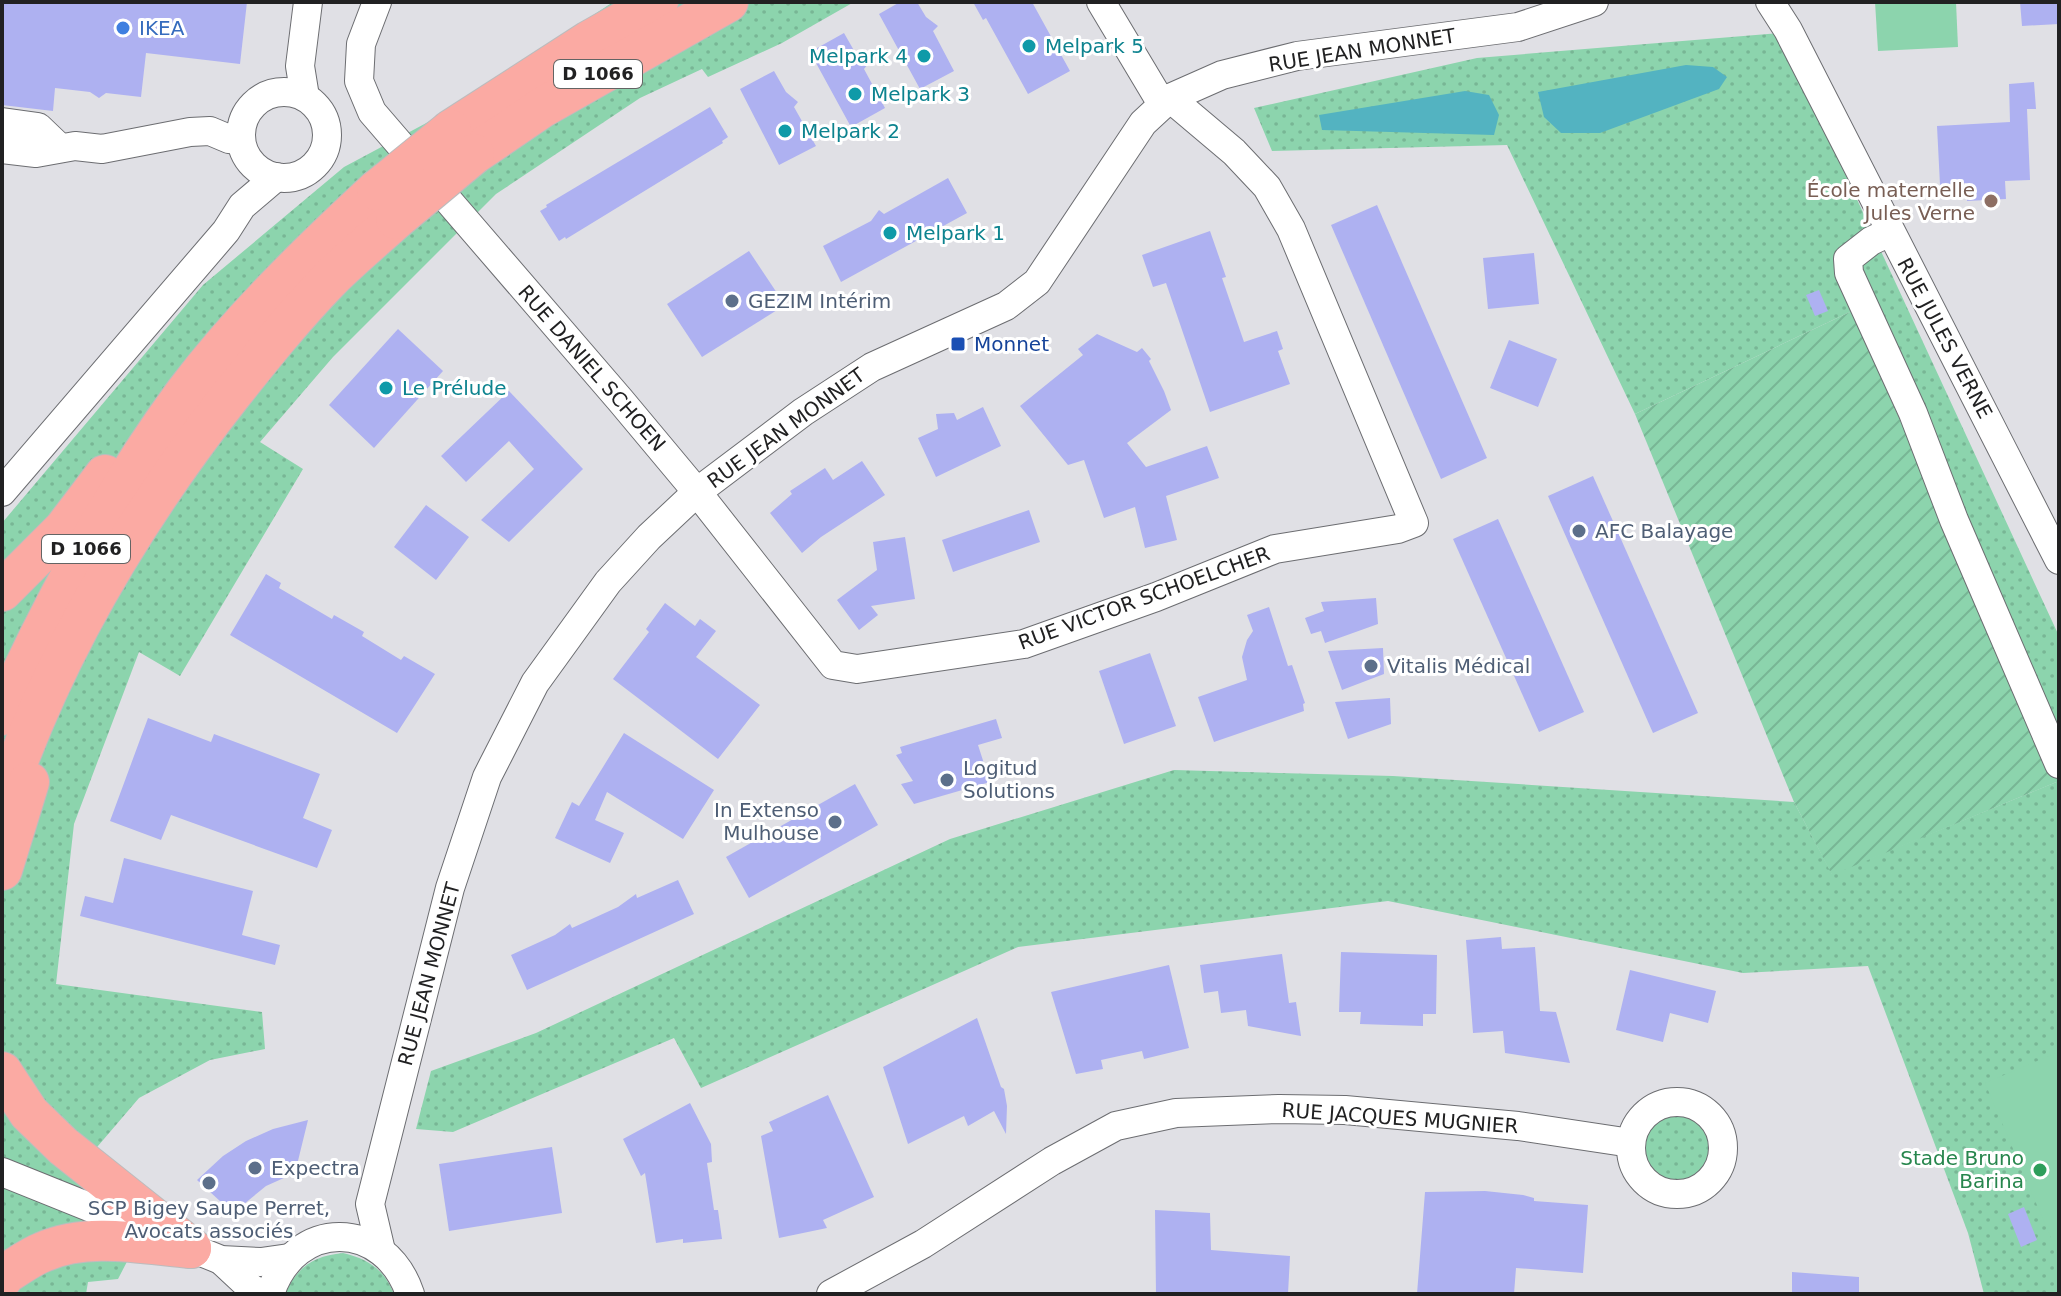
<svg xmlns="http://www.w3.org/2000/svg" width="2061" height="1296" font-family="'DejaVu Sans',sans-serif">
<defs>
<pattern id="grass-dots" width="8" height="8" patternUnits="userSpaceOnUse" patternTransform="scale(2)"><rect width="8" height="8" fill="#8cd4ad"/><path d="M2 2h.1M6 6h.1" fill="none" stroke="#78b695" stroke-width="1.8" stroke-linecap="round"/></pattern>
<pattern id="garden-furrows" width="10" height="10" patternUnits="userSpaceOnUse" patternTransform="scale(2)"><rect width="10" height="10" fill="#8cd4ad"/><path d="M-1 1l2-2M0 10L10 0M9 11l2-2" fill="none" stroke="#78b695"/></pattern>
</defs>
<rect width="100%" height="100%" fill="#e0e0e5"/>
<g fill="url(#grass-dots)">
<path d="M613,2H854L782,43L708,77L702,69L640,98L496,194L333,357L260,442L303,469L180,676L139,652L74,824L56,984L262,1012L265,1049L210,1060L139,1098L92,1153L158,1202L118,1279L88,1282L86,1294H2V523L203,285L344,167L445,113Z"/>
<path d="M1780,33L2059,636V778L1852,311L1635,414L1507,145L1272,151L1254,108L1477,58Z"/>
<path d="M1174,770L1393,776L1794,802L1832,874L2059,781V1294H1984L1968,1233L1868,966L1743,973L1388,901L1018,947L701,1088L674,1038L453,1132L416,1129L431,1071L536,1033L950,839Z"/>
<circle cx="1676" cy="1148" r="35"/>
<path d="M343,1253C368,1259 384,1269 394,1294H285C297,1267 313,1256 343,1253Z"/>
</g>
<path fill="url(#garden-furrows)" d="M1852,311L2059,781L1832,875L1794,802L1635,414Z"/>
<g fill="#8cd4ad">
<path d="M1875,2H1956L1958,47L1878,51Z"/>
<path d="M2059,1052V1257L1985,1083Z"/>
</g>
<g fill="#53b3c1">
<path d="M1686,65L1713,67L1727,77L1719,89L1600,133H1561L1544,117L1538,92Z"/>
<path d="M1465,91L1489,95L1499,115L1494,135L1322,130L1319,115Z"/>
</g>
<g fill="#aeb1f1">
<path d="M2,2H247L240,64L146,53L141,97L106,93L99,98L90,92L55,88L53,111L2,105Z"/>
<path d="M900,2H917L926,17L938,26L933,31L954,71L920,89L879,14Z"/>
<path d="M973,2H1032L1070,71L1028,94L986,18L983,20Z"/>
<path d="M2020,2H2059V24L2022,26Z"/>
<path d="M844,33L856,54L868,64L864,69L885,108L851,127L810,52Z"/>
<path d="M774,71L786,92L798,102L794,107L816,146L779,165L740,89Z"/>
<path d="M2034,82L2036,109H2027L2030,180L2005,181L2006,199L1967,201L1966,183L1940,185L1937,126L2010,122L2009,84Z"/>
<path d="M710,107L728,137L722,141L723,143L566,239L565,237L559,241L540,211L547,207L546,205Z"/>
<path d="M948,178L967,213L841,282L823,246L871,221L879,210L884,214Z"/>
<path d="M1377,205L1487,458L1441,479L1331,225Z"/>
<path d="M1210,231L1226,277L1222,278L1244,342L1277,331L1283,349L1278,351L1290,384L1210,412L1166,283L1153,287L1142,255Z"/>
<path d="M749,251L785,305L702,357L667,304Z"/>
<path d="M1534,253L1539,304L1488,309L1483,258Z"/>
<path d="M1819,290L1828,311L1815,316L1806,295Z"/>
<path d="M398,329L443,371L374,448L329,405Z"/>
<path d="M1097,334L1137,352L1142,348L1151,359L1149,361L1164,391L1171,410L1127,443L1146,467L1207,446L1219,478L1166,496L1177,540L1145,548L1135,507L1104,518L1084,460L1068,465L1020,406L1083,355L1078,349Z"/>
<path d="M1509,340L1557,359L1538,407L1490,388Z"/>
<path d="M509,391L583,469L509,542L481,520L534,469L509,441L466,482L441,456Z"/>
<path d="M983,407L1001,446L936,477L918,438L938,429L936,414L954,413L957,420Z"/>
<path d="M862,461L885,495L821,537L802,553L770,513L792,494L790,491L825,468L833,480Z"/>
<path d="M1593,476L1698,713L1653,733L1548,496Z"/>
<path d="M426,505L469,537L436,580L394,547Z"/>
<path d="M1029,510L1040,542L953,572L942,540Z"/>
<path d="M1498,519L1584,712L1539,732L1453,539Z"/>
<path d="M905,537L915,599L871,606L878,615L859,630L837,600L877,570L873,542Z"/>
<path d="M266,574L281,583L279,588L332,619L334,615L364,632L362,636L401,660L404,656L435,674L397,733L230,635Z"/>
<path d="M1376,598L1378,624L1325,643L1321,631L1311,634L1305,618L1324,611L1321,602Z"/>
<path d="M665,603L695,626L700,619L716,631L696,657L760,705L718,759L613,679L649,632L646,629Z"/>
<path d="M1269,607L1288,666L1292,665L1305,703L1303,704L1304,711L1214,742L1198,697L1247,680L1242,657L1247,640L1253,631L1247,615Z"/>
<path d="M1383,648L1384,674L1342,690L1328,651Z"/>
<path d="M1150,653L1176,726L1124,744L1099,671Z"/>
<path d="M1390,698L1391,724L1348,739L1335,702Z"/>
<path d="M148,718L211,742L214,734L320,774L303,818L332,830L317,868L171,815L161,840L110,821Z"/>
<path d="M996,719L1002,738L978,745L990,782L914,804L901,784L913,781L896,755L902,753L900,747Z"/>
<path d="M624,733L714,790L683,839L607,792L595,820L624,833L610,863L555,838L572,802L579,806Z"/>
<path d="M855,784L878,825L749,898L726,857Z"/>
<path d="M124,858L253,891L242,935L280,945L275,965L80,916L85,896L113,903Z"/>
<path d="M678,880L694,914L527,990L511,955L555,935L570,924L572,928L618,907L636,894L637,898Z"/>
<path d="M1501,937L1502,949L1535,947L1540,1011L1556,1012L1570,1063L1505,1053L1503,1031L1473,1033L1466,940Z"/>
<path d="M1341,952L1437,955L1436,1014H1423V1026L1390,1025L1360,1024L1361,1012H1339Z"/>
<path d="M1282,954L1289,1003L1296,1002L1301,1036L1248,1026L1246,1010L1221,1013L1218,991L1204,993L1200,965Z"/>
<path d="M1169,965L1189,1048L1144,1059L1142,1051L1101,1060L1103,1069L1076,1074L1051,992Z"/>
<path d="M1630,970L1716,991L1708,1023L1670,1013L1663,1042L1616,1030Z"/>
<path d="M977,1018L1001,1087L1004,1089L1007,1106L1006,1134L994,1111L968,1126L964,1116L908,1144L883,1067Z"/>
<path d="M828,1095L874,1197L823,1220L827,1228L779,1238L761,1136L773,1131L769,1122Z"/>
<path d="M690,1103L711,1144L712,1162L707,1163L714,1210H718L722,1239L683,1243V1239L656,1243L645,1173L641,1176L623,1139Z"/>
<path d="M308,1120L295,1173L266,1186L233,1213L197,1180L223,1156L246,1141L273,1129Z"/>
<path d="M552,1147L562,1213L449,1231L439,1164Z"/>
<path d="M1485,1191L1523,1195L1534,1198V1201L1588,1205L1583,1273L1516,1268L1514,1294H1417L1425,1192Z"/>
<path d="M2024,1207L2037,1240L2021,1247L2008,1214Z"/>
<path d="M1155,1210L1210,1213L1211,1250L1290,1256L1288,1294H1156Z"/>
<path d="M1792,1272L1859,1277V1294H1792Z"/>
</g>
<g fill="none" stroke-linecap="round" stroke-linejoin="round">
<defs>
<g id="minor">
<path d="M377,2L361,44L359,81L372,112L621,401L697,492L833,665L857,669L1024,644L1156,597L1275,549L1398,529L1414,523L1291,229L1267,187L1234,152L1170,98"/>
<path d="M1101,2L1162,104"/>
<path d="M1770,2L1788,30L2059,560"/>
<circle cx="284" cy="135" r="43"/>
<path d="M305,97L300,66L308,2"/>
<path d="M2,122L38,127L60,148"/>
<path d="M2,149L36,153L75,146L102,149L190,132L210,131L229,139L241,140"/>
<path d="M1890,232L1871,241L1848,259L1849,273L1913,413L1954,520L2059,764"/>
<path d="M2,492L226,231L242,206L276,177"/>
<circle cx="1677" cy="1148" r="46"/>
<path d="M2,1172L221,1260L261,1262L289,1258"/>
<path d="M381,1251L370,1204L450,888L487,777L535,683L608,582L649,537L697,492L803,412L872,367L1006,306L1037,282L1143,123L1170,98L1222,75L1297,56L1518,27L1594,2"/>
<path d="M221,1260L251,1288L262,1294"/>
<path d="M270,1294C295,1217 385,1219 410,1294"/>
<path d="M831,1294L923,1244L1052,1161L1116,1126L1176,1113L1279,1109L1345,1110L1518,1126L1631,1143"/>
</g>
<g id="highway">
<path d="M451,130L589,41L658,2"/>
<path d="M474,154L543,107L728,2"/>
<path d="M2,591L64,529L105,475"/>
<path d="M2,715C53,603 112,492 185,393C241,319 309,253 377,190"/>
<path d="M2,806C52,655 133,520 231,395C262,356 294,316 329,280C350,259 374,239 396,219"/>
<path d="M2,870L29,782"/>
<path d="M2,1072L29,1113L63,1146L191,1248"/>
<path d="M2,1279L5,1274C17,1267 30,1257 43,1252C88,1232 143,1244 191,1248"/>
</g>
</defs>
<use href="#minor" stroke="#6c6d71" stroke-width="30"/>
<use href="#highway" stroke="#bcbcbd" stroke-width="42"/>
<use href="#minor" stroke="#fff" stroke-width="28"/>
<use href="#highway" stroke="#fbaaa3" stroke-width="40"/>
<defs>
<g id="highway-bridge">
<path d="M377,190L451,130"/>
<path d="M396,219L474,154"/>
</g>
</defs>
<use href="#highway-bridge" stroke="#bcbcbd" stroke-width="42" stroke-linecap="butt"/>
<use href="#highway-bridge" stroke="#fbaaa3" stroke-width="40"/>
</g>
<circle fill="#3f7fe0" stroke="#fff" stroke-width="3" cx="123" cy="28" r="8"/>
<g fill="#0f9aa8" stroke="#fff" stroke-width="3">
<circle cx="1029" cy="46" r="8"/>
<circle cx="924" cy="56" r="8"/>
<circle cx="855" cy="94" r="8"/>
<circle cx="785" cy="131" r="8"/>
<circle cx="890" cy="233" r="8"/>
<circle cx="386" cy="388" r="8"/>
</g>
<circle fill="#8d6e63" stroke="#fff" stroke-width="3" cx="1991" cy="201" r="8"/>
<g fill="#5c6f8a" stroke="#fff" stroke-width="3">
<circle cx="732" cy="301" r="8"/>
<circle cx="1579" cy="531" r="8"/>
<circle cx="1371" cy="666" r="8"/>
<circle cx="947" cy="780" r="8"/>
<circle cx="835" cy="822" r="8"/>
<circle cx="255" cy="1168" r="8"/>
<circle cx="209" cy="1183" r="8"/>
</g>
<rect fill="#1a4fb4" stroke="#fff" stroke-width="3" x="950" y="336" width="16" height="16" rx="4"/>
<circle fill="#2e9e5b" stroke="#fff" stroke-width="3" cx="2040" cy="1170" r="8"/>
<g text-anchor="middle" stroke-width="6" stroke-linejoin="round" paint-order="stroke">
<g fill="#fff" stroke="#646464" stroke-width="2">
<rect x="554" y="60" width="88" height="28" rx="6"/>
<rect x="42" y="535" width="88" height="28" rx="6"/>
</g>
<g font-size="18" font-weight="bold" fill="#212122">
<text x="598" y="80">D 1066</text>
<text x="86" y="555">D 1066</text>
</g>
<g font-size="20" fill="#366cbe" stroke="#fff" text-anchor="start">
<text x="139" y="35">IKEA</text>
</g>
<g font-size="20" fill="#0d838f" stroke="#fff" text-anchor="start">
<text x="1045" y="53">Melpark 5</text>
<text x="908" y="63" text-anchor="end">Melpark 4</text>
<text x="871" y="101">Melpark 3</text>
<text x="801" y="138">Melpark 2</text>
<text x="906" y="240">Melpark 1</text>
<text x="402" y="395">Le Prélude</text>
</g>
<g font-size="20" fill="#212122" stroke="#fff">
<text transform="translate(1362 50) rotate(-9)" y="7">RUE JEAN MONNET</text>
<text transform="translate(1945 338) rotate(62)" y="7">RUE JULES VERNE</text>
<text transform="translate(592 368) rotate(49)" y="7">RUE DANIEL SCHOEN</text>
<text transform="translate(786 428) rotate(-36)" y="7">RUE JEAN MONNET</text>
<text transform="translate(1144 598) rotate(-20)" y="7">RUE VICTOR SCHOELCHER</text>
<text transform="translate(429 974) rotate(-75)" y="7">RUE JEAN MONNET</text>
<text transform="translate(1400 1118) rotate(4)" y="7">RUE JACQUES MUGNIER</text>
</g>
<g font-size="20" fill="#785e54" stroke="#fff" text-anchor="end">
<text x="1975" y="197">École maternelle<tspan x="1975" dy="23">Jules Verne</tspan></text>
</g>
<g font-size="20" fill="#4e5e75" stroke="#fff" text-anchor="start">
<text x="748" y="308">GEZIM Intérim</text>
<text x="1595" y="538">AFC Balayage</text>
<text x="1387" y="673">Vitalis Médical</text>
<text x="963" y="775">Logitud<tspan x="963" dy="23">Solutions</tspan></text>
<text x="819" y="817" text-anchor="end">In Extenso<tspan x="819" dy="23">Mulhouse</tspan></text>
<text x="271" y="1175">Expectra</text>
<text x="209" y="1215" text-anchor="middle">SCP Bigey Saupe Perret,<tspan x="209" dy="23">Avocats associés</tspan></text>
</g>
<g font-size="20" fill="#164399" stroke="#fff" text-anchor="start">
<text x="974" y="351">Monnet</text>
</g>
<g font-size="20" fill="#27864d" stroke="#fff" text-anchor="end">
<text x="2024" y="1165">Stade Bruno<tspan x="2024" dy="23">Barina</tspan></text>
</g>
</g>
<rect width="2061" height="1296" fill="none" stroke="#212122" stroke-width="8"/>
</svg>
